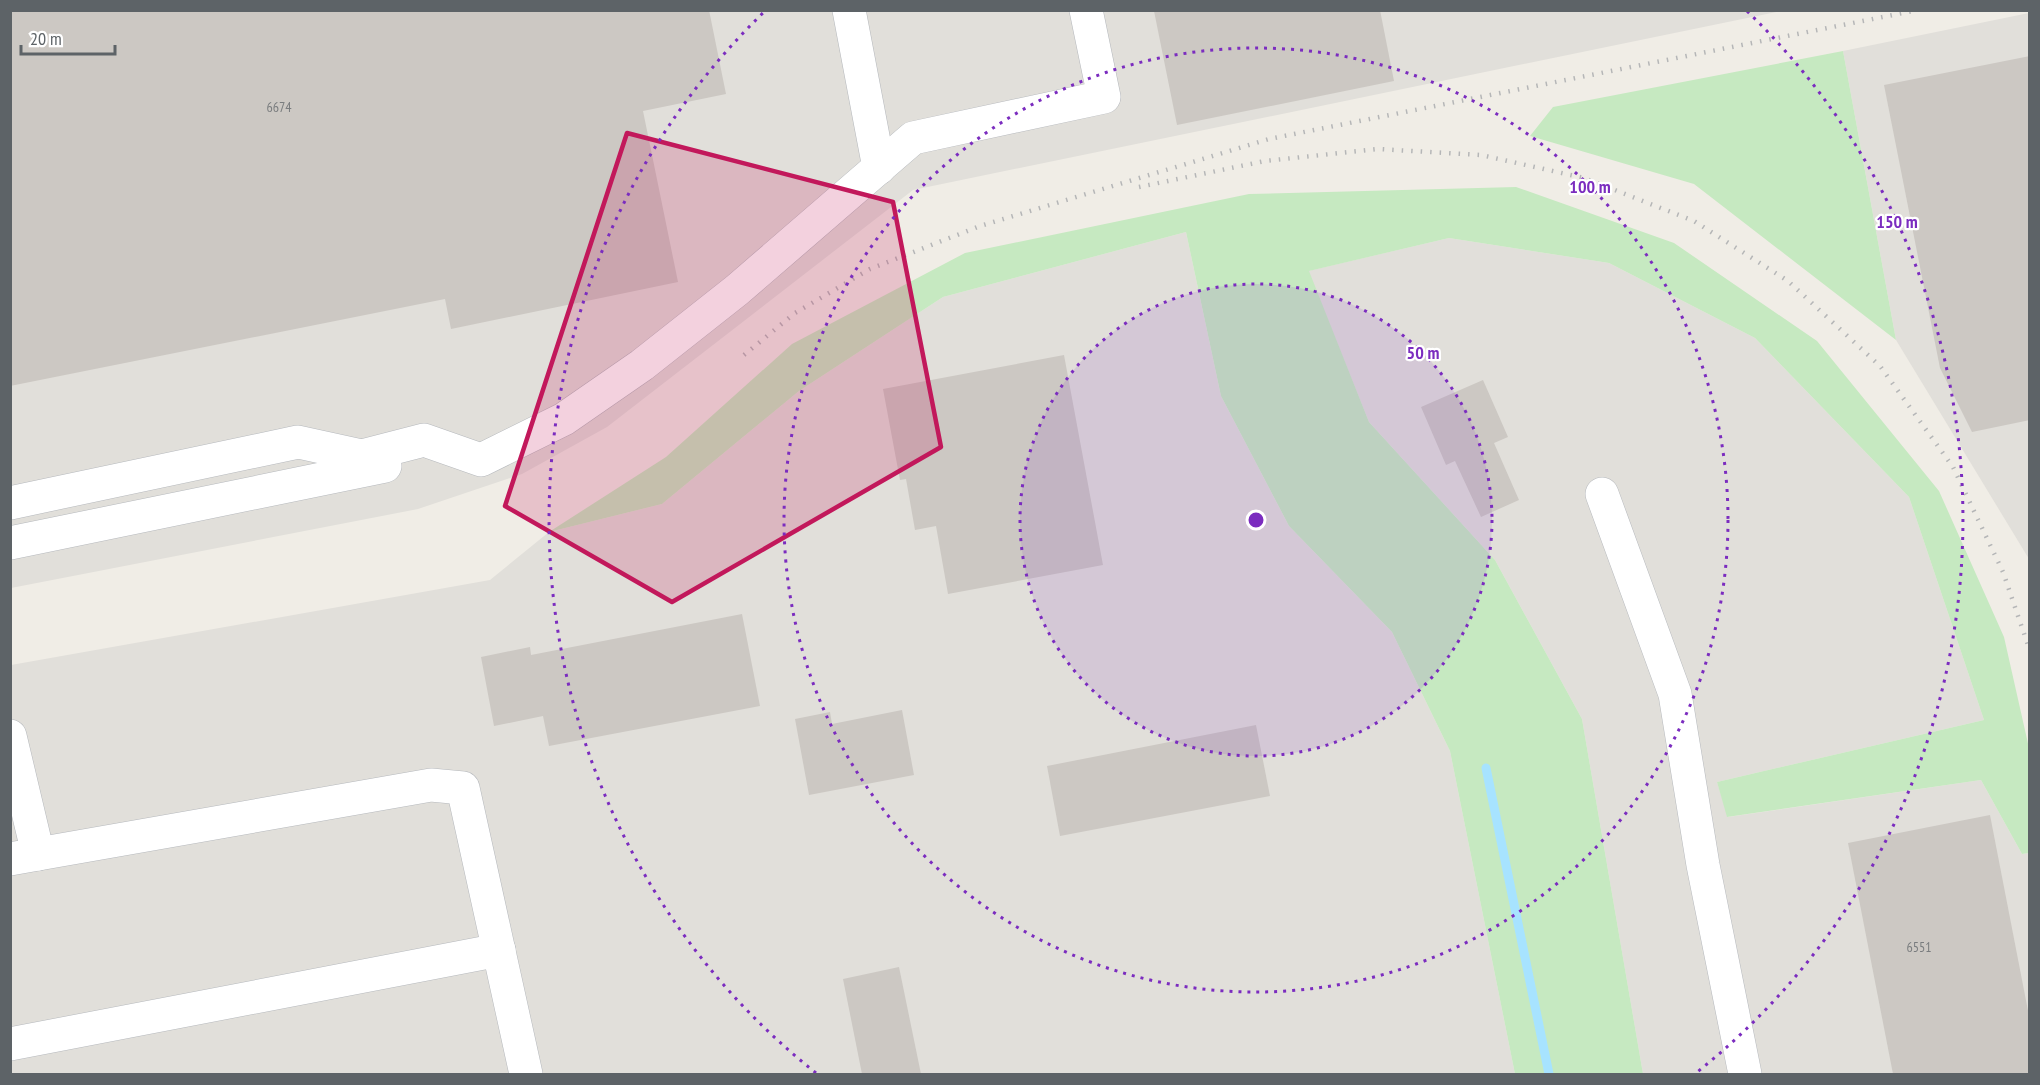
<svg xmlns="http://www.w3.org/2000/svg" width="2040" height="1085" font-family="'PT Sans Narrow',sans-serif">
<rect width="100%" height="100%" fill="#f0ede6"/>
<g fill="#e1dfda">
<path d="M11,11H1781L913,190L607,427L522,474L418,509L11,588Z"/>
<path d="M2029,13V559L1896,340L1843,51Z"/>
<path d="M1186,232L1221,396L1289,526L1392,632L1450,751L1515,1074H11V665L490,580L549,532L662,504L799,391L943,297Z"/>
<path d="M1449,238L1609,263L1755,338L1909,497L1984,720L1717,782L1728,817L1981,780L2022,854L2029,853V1074H1643L1582,719L1495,560L1369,422L1308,271Z"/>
</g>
<g fill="#c6e9c1">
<path d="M1843,51L1896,340L1694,184L1530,136L1553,107Z"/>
<path d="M1516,187L1674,243L1817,341L1939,491L2004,637L2029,748V853L2022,854L1981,780L1727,817L1717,782L1984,720L1909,497L1755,338L1609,263L1449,238L1309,271L1369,422L1495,560L1582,719L1643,1074H1515L1450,751L1392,632L1289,526L1221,396L1186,232L943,297L799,391L662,504L549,532L666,457L792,344L965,253L1249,194Z"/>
</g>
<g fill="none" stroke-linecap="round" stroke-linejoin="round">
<path stroke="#a7e3ff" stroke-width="9" d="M1486,768L1549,1074"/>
</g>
<g fill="#ccc8c3">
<path d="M10,10H709L726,94L643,111L678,282L451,329L445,299L10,386Z"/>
<path d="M1158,10H1380L1394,81L1177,125L1154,11Z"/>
<path d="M2030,56V420L1972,432L1940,368L1884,85Z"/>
<path d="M1064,355L1103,565L948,594L936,526L915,530L906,479L900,480L883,389Z"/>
<path d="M1483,380L1508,437L1494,443L1519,500L1481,517L1455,461L1446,465L1421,407Z"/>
<path d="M742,614L760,706L549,746L543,716L494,726L481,657L530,647L531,655Z"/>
<path d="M902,710L914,775L809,795L795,719L830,712L832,724Z"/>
<path d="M1256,725L1270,796L1060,836L1047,766Z"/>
<path d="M1990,815L2030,1021V1074H1893L1848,843Z"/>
<path d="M899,967L921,1074H862L843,979Z"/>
</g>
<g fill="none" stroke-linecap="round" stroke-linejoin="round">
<defs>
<g id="minor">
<path d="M849,10L879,168"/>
<path d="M1602,494L1675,694L1703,865L1745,1074"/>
<path d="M10,503L298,442L362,456L424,440L481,460L564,419L642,365L737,290L913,138L1104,97L1086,10"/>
<path d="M10,543L385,466"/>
<path d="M10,736L38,854L10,859"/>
<path d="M38,854L431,785L463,788L526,1074"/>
<path d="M10,1044L499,950"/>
</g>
</defs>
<use href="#minor" stroke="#b6b9bd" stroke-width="34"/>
<use href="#minor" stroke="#fff" stroke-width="33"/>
<g stroke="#b5b6b7" stroke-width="4.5" stroke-dasharray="1.5 8" stroke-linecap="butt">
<path d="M1139,187L1265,161L1378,149L1481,155L1584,178L1694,221L1788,281L1880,366L1953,467L2003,572L2030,651"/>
<path d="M744,355L795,313L870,269L980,226L1269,139L1918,10"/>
</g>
</g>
<path fill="#c2185b" fill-opacity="0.2" stroke="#c2185b" stroke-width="4.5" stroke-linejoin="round" d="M627,133L893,202L941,447L672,602L505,506Z"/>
<circle cx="1256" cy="520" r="236" fill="#7b2cbf" fill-opacity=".12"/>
<g fill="none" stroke="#7b2cbf" stroke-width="3" stroke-dasharray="3 6">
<circle cx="1256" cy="520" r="236"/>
<circle cx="1256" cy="520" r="472"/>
<path d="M816 1073A707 707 0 0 1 765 11M1747 11A707 707 0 0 1 1696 1073"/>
</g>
<g text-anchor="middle" stroke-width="4.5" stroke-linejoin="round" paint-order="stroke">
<g font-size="14" fill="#797c7e">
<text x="279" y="112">6674</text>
<text x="1919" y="952">6551</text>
</g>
</g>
<circle cx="1256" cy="520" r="9" fill="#7b2cbf" stroke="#fff" stroke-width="3"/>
<g font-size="18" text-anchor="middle" font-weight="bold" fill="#7b2cbf" stroke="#fff" stroke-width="4.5" stroke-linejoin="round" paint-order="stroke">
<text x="1590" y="193">100 m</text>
<text x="1897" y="228">150 m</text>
<text x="1423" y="359">50 m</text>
</g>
<rect width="2040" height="1085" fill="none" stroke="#5d6367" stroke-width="24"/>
<path d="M21 45v9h94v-9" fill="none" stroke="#5d6367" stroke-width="3"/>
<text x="30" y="45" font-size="18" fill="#5d6367" stroke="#ffffff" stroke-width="4.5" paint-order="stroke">20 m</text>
</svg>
